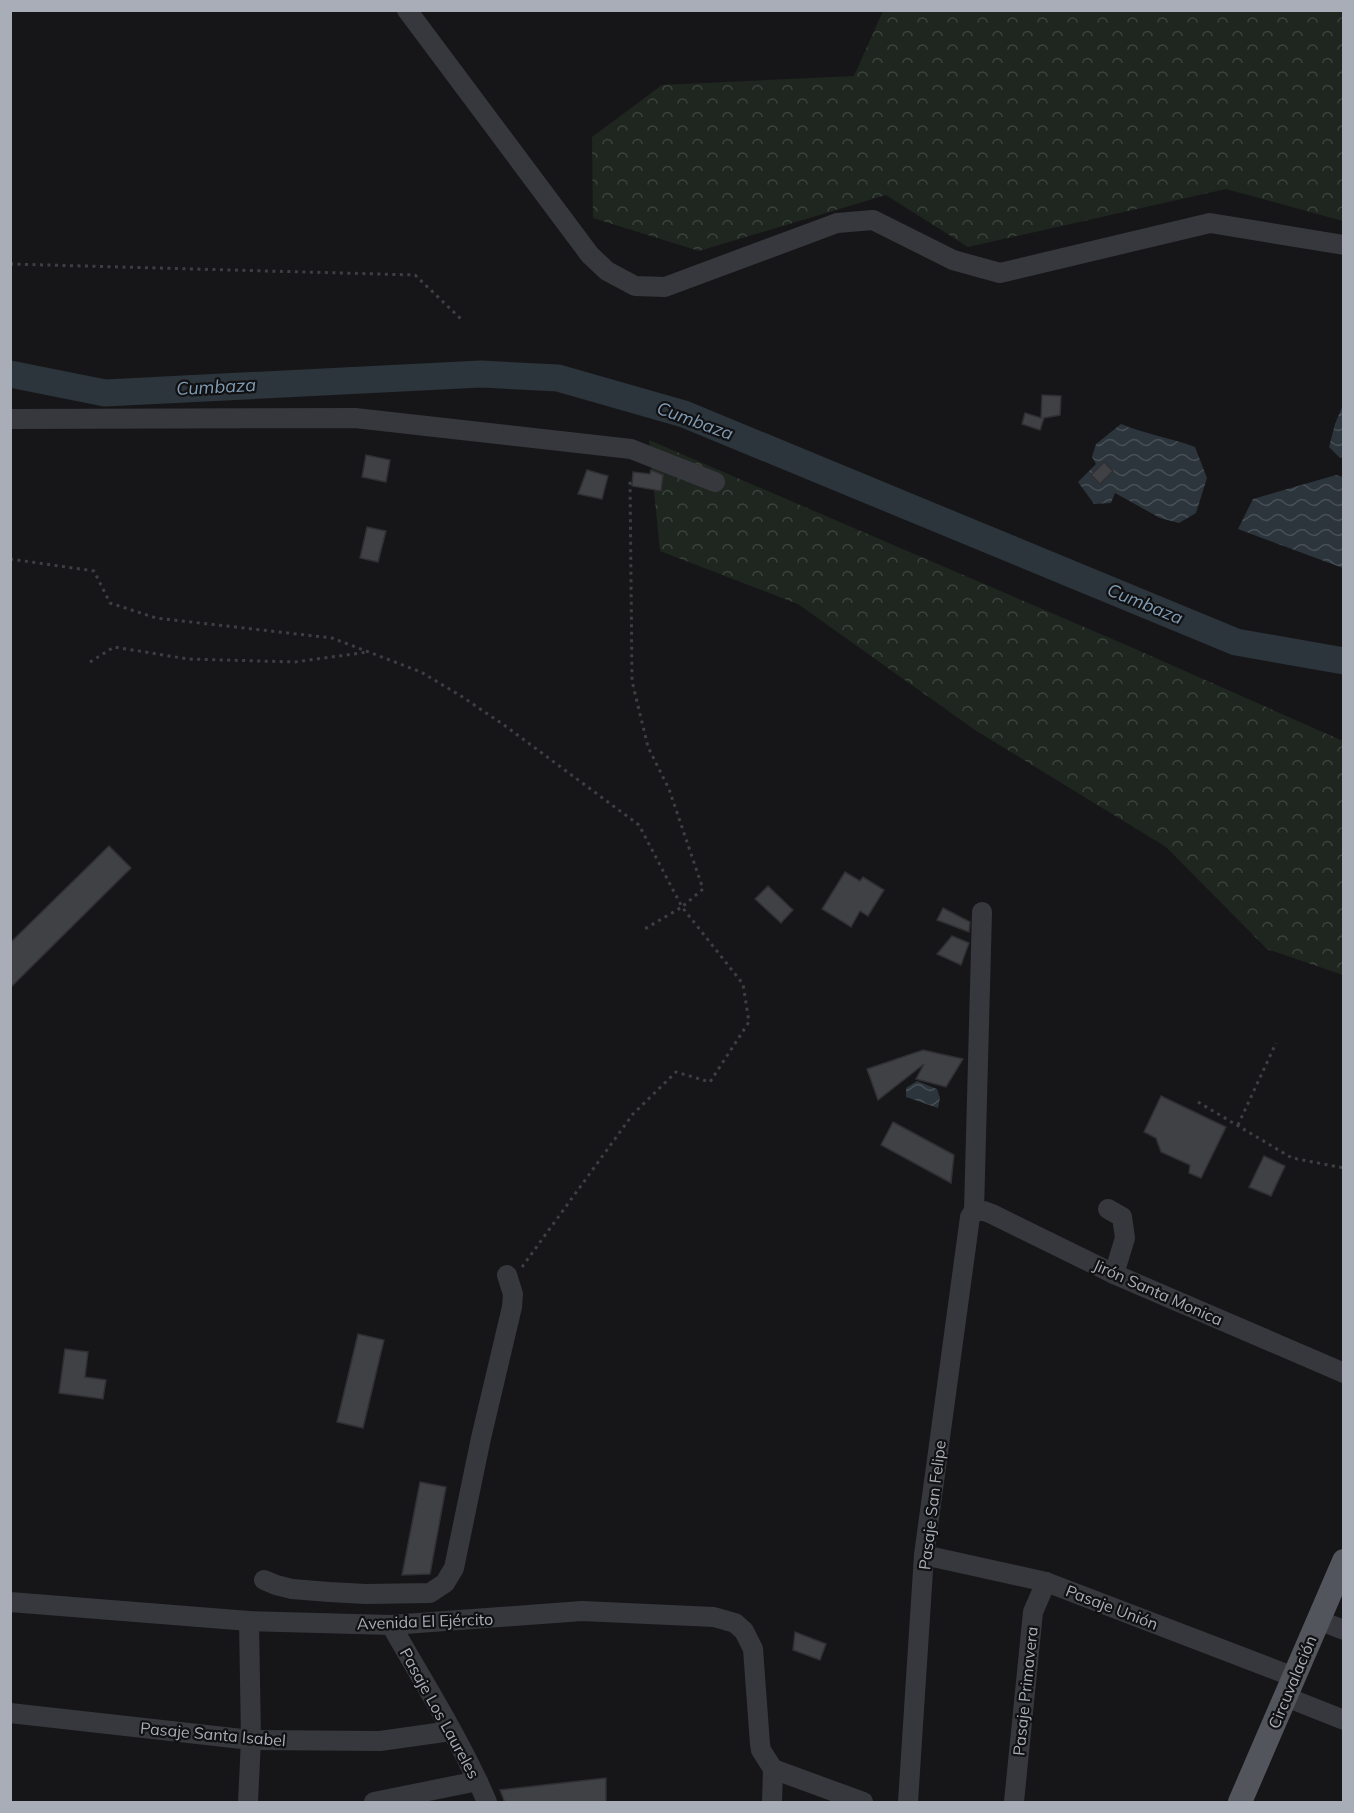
<svg xmlns="http://www.w3.org/2000/svg" width="1354" height="1813" font-family="Mulish,sans-serif">
<defs>
<pattern id="forest-crowns" width="20" height="18" patternUnits="userSpaceOnUse" patternTransform="scale(1.5)"><rect width="20" height="18" fill="#1e261f"/><path d="M2 6a3 3 0 1 1 6 0M12 15a3 3 0 1 1 6 0" fill="none" stroke="#3c433d"/></pattern>
<pattern id="water-waves" width="16" height="10" patternUnits="userSpaceOnUse" patternTransform="scale(1.5)"><rect width="16" height="10" fill="#2c353c"/><path d="M0 5q4-4 8 0t8 0" fill="none" stroke="#485056"/></pattern>
</defs>
<rect width="100%" height="100%" fill="#161618"/>
<g fill="url(#forest-crowns)">
<path d="M883,11H1343V221L1226,189L968,247L886,195L699,251L593,218L592,137L662,85L854,76Z"/>
<path d="M649,440L1133,648L1343,741V975L1267,949L1166,847L975,730L798,604L660,551Z"/>
</g>
<g fill="url(#water-waves)">
<path d="M1343,405L1344,458H1340L1329,447L1335,424Z"/>
<path d="M1121,424C1145,434 1171,438 1195,447L1207,478L1196,513L1179,523L1160,518L1115,493L1111,503L1094,504L1078,482L1096,464L1092,457L1096,444Z"/>
<path d="M1336,475L1343,477V568L1238,529L1253,499Z"/>
<path d="M917,1081L937,1089L940,1098L938,1108L906,1097V1088Z"/>
</g>
<g fill="none" stroke-linecap="round" stroke-linejoin="round">
<path stroke="#2c353c" stroke-width="27" d="M10,374L105,393L481,374L558,378L684,414L1236,642L1344,661"/>
</g>
<g fill="#404145" stroke="#303034" stroke-width="1.5">
<path d="M1042,395L1061,396L1060,415L1044,418L1040,430L1022,424L1025,413L1041,418Z"/>
<path d="M366,455L390,460L386,482L362,477Z"/>
<path d="M1104,462L1113,471L1100,484L1091,475Z"/>
<path d="M587,470L608,476L602,499L578,494Z"/>
<path d="M651,470L663,475L661,491L632,486L633,472L650,474Z"/>
<path d="M367,527L386,531L378,562L360,558Z"/>
<path d="M109,846L131,868L10,988V943Z"/>
<path d="M845,872L860,881L863,877L884,890L868,916L860,911L851,927L822,909Z"/>
<path d="M768,886L793,910L781,923L755,899Z"/>
<path d="M943,908L970,922L969,932L937,920Z"/>
<path d="M952,936L969,943L961,965L937,954Z"/>
<path d="M923,1050L963,1059L946,1087L916,1079L924,1064L878,1100L867,1069Z"/>
<path d="M1161,1096L1226,1127L1201,1178L1189,1173L1190,1165L1161,1152L1156,1138L1144,1132Z"/>
<path d="M893,1122L954,1155L951,1183L881,1145Z"/>
<path d="M1264,1156L1285,1166L1271,1196L1249,1187Z"/>
<path d="M358,1334L384,1340L363,1428L337,1422Z"/>
<path d="M65,1349L88,1352L85,1377L106,1380L103,1399L59,1393Z"/>
<path d="M420,1482L446,1487L430,1574L402,1575Z"/>
<path d="M795,1632L826,1644L820,1660L793,1650Z"/>
<path d="M606,1778V1803H505L500,1790Z"/>
</g>
<g fill="none" stroke-linecap="round" stroke-linejoin="round">
<g stroke="#3d3f44" stroke-width="3" stroke-dasharray="3 4.5" stroke-linecap="butt">
<path d="M10,264L415,275L461,319"/>
<path d="M10,559L94,571L110,603L156,618L332,638L421,672L461,696L504,725L639,825L682,907L703,889L669,789L648,747L632,681L630,478"/>
<path d="M90,662L114,647L188,659L295,662L368,652"/>
<path d="M1198,1102L1292,1158L1344,1168"/>
<path d="M1238,1125L1276,1043"/>
<path d="M522,1267L633,1114L676,1072L710,1082L749,1022L743,984L682,907L643,930"/>
</g>
<g stroke="#37383d" stroke-width="20">
<path d="M407,10L590,255L607,271L635,286L665,287L837,223L873,220L953,260L1000,273L1210,223L1344,245"/>
<path d="M10,419L355,418L631,449L715,482"/>
<path d="M1108,1209L1122,1217L1125,1238L1114,1274"/>
<path d="M974,1211H984L992,1214L1114,1274L1344,1373"/>
<path d="M974,1211L982,912"/>
<path d="M924,1555L1046,1582L1294,1677"/>
<path d="M264,1580L276,1585L292,1589L329,1592L366,1594L430,1593L445,1583L454,1568L481,1438L512,1307L513,1294L507,1275"/>
<path d="M10,1602L249,1621L391,1625L582,1611L714,1617L735,1623L744,1631L753,1649L760,1744L761,1750L773,1769L772,1802"/>
<path d="M1318,1620L1344,1630"/>
<path d="M391,1625C424,1683 461,1741 487,1802"/>
<path d="M1286,1697L1344,1720"/>
<path d="M10,1713L251,1740L380,1741L451,1731"/>
<path d="M773,1769L863,1802"/>
<path d="M248,1802L251,1740L249,1621"/>
<path d="M374,1802L478,1781"/>
<path d="M908,1802L924,1555L970,1217L974,1211"/>
<path d="M1014,1802L1033,1612L1046,1582"/>
</g>
<path stroke="#53555c" stroke-width="24" d="M1240,1802L1344,1561"/>
</g>
<g text-anchor="middle" stroke-width="4.5" stroke-linejoin="round" paint-order="stroke">
<g font-size="16" fill="#a8adb8" stroke="#111113">
<text transform="translate(1158 1292) rotate(24)" y="6">Jirón Santa Monica</text>
<text transform="translate(932 1505) rotate(-83)" y="6">Pasaje San Felipe</text>
<text transform="translate(1112 1607) rotate(21)" y="6">Pasaje Unión</text>
<text transform="translate(425 1621) rotate(-2)" y="6">Avenida El Ejército</text>
<text transform="translate(1292 1682) rotate(-67)" y="6">Circuvalación</text>
<text transform="translate(1025 1691) rotate(-84)" y="6">Pasaje Primavera</text>
<text transform="translate(440 1713) rotate(61)" y="6">Pasaje Los Laureles</text>
<text transform="translate(213 1734) rotate(5)" y="6">Pasaje Santa Isabel</text>
</g>
<g font-size="18" font-style="italic" fill="#7f9bb3" stroke="#111113">
<text transform="translate(216 387) rotate(-3)" y="6">Cumbaza</text>
<text transform="translate(695 421) rotate(20)" y="6">Cumbaza</text>
<text transform="translate(1145 604) rotate(22)" y="6">Cumbaza</text>
</g>
</g>
<rect width="1354" height="1813" fill="none" stroke="#a8adb8" stroke-width="24"/>
</svg>
